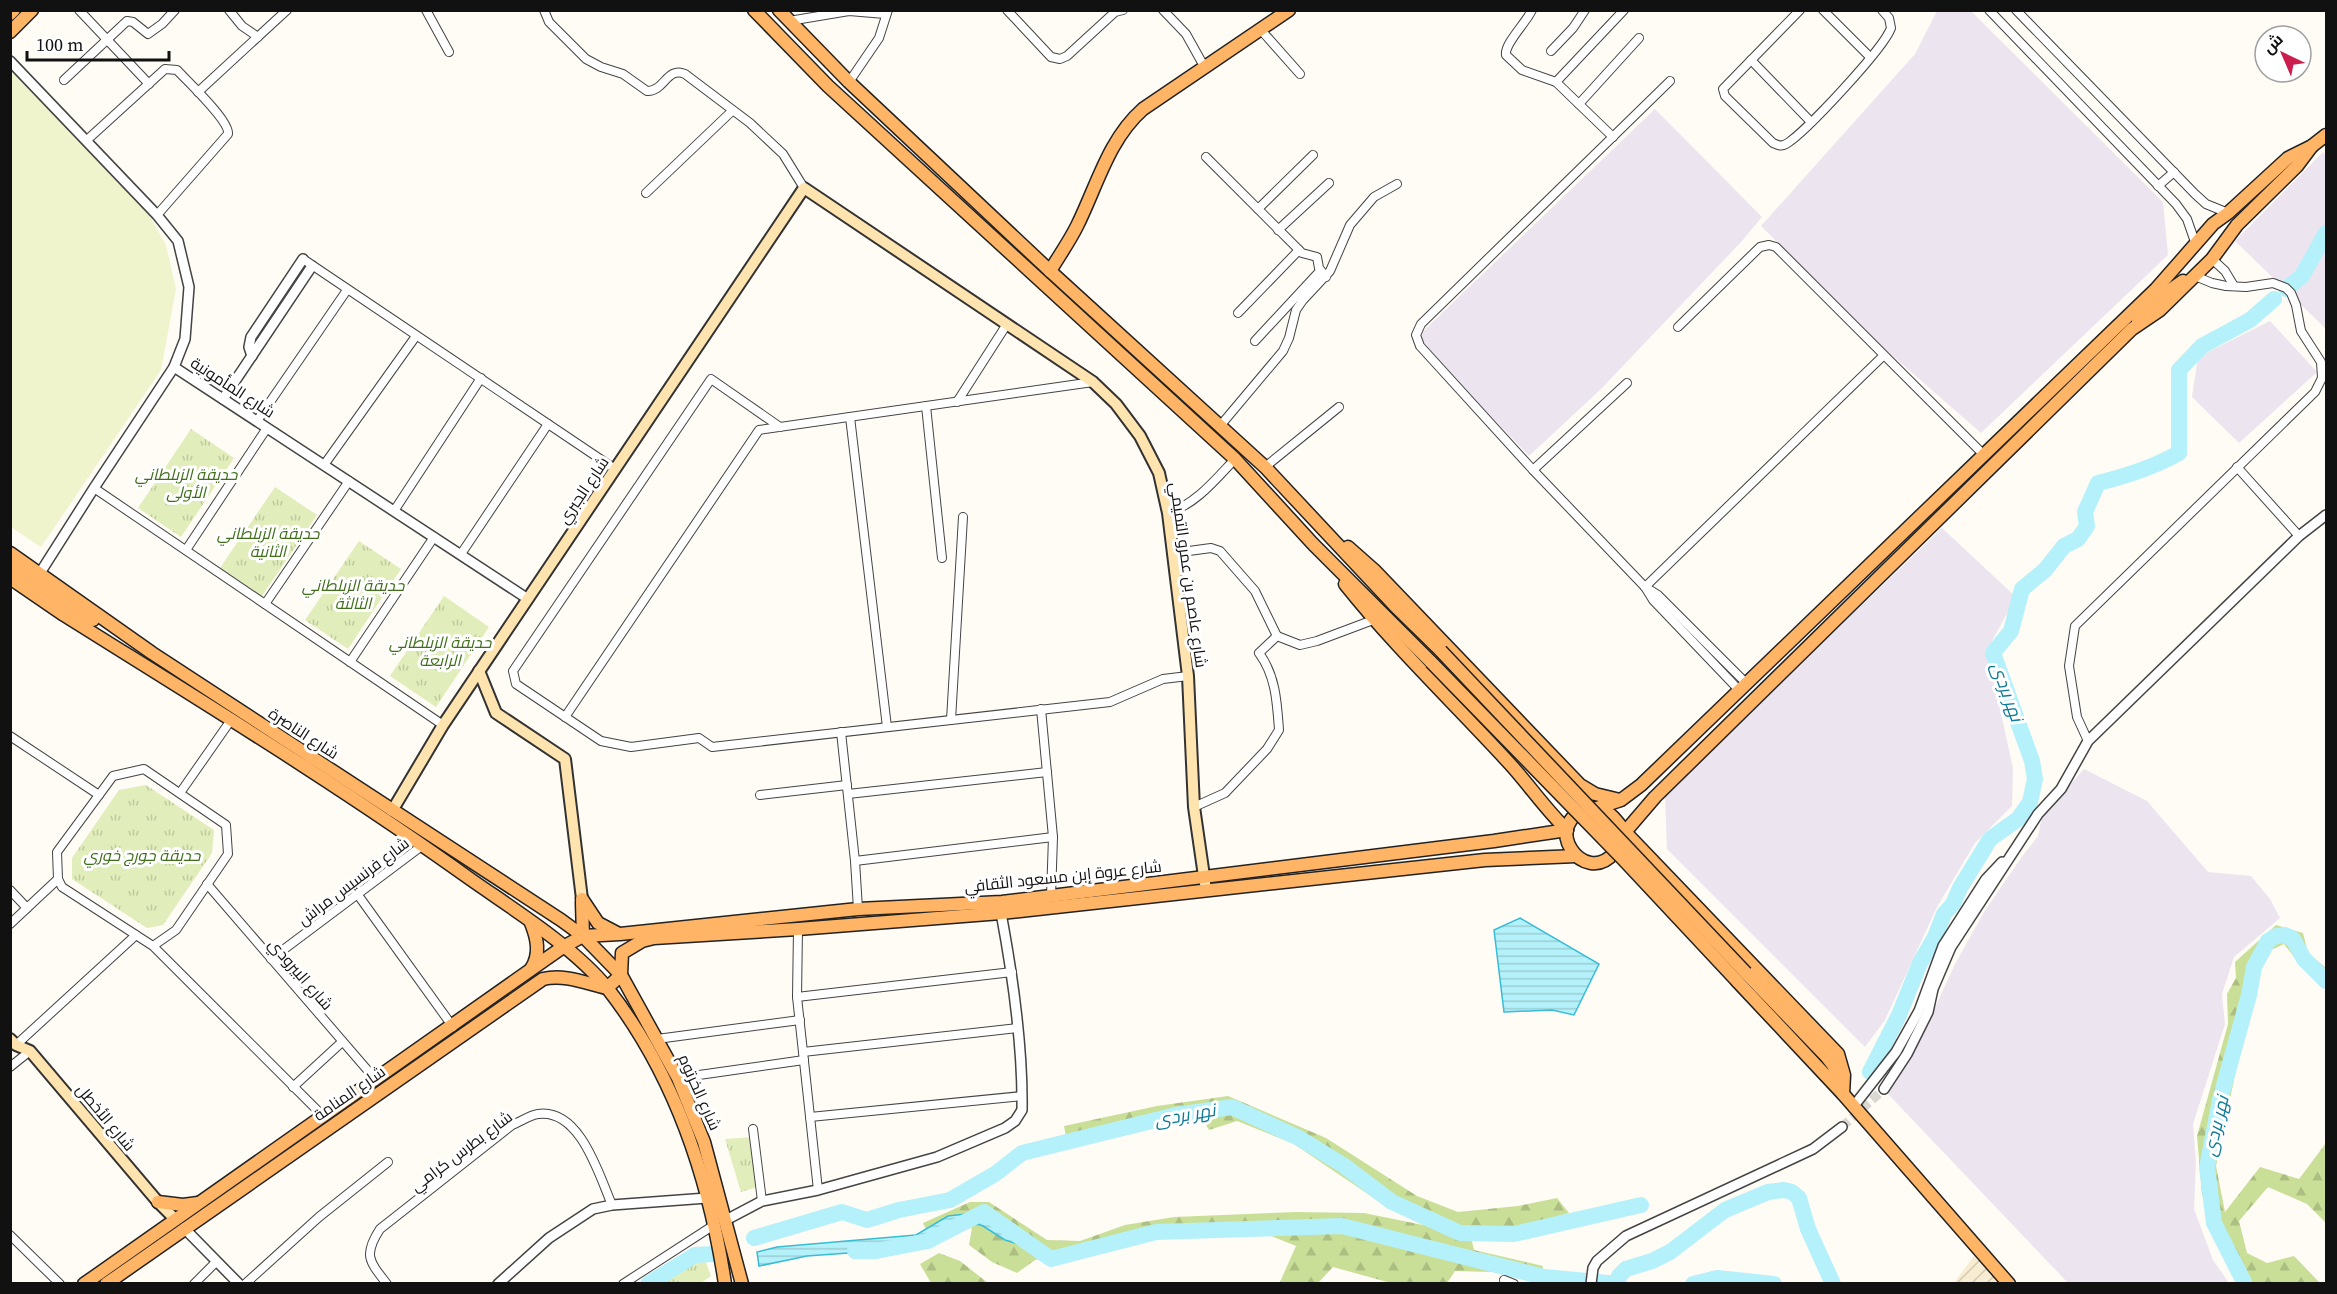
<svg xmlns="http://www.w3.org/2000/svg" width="2337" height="1294" font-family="'Source Serif 4',Cairo,serif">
<defs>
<pattern id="farmland-furrows" width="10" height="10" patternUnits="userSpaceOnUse" patternTransform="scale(1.5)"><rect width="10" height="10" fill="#f8ecd2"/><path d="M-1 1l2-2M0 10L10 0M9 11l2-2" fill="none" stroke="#d4c9b3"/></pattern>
<pattern id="grass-tufts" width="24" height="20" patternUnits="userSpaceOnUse" patternTransform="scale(1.5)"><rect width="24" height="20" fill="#e1edba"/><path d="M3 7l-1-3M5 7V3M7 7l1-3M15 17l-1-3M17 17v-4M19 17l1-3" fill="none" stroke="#c0ca9f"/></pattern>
<pattern id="forest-firs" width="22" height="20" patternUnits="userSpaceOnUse" patternTransform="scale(1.5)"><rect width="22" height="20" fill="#c9df98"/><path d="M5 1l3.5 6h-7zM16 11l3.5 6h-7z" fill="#acbe82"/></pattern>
<pattern id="water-rules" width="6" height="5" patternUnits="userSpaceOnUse" patternTransform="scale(1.5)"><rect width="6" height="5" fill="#b5f1fa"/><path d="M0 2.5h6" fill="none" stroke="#9bced5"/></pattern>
</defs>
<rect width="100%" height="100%" fill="#fffbf5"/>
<g fill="#ece5ef">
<path d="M1937,11H1971L2163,202L2168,255L1981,433L1878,343L1761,226L1915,54Z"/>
<path d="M1655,109L1762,217L1742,241L1600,390L1529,456L1416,338Z"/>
<path d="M2323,152L2326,155V329L2235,241Z"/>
<path d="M2270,321L2317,372L2239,443L2192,397L2198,357Z"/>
<path d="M1942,528L2016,597L1987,650L2013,768L2012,806L1975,843L1937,907L1885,1020L1865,1047L1667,849L1665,795Z"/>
<path d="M2084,769L2147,801L2208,872L2251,876L2270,899L2280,918L2234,957L2222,994L2225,1024L2193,1124L2196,1162L2194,1209L2213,1260L2229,1283H2068L1887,1093L1915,1051L1955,964L1984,912L2021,858L2038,836L2042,817Z"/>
</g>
<path fill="url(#farmland-furrows)" d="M1977,1252L2006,1284H1953Z"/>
<g fill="url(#grass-tufts)">
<path d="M191,429L234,458L181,537L138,508Z"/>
<path d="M275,487L317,515L262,596L220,568Z"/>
<path d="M359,541L401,569L348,649L305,620Z"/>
<path d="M444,596L489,627L436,707L390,676Z"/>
<path d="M146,785L214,830L212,853L163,925L147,928L72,879V858L119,790Z"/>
<path d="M752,1137L757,1187L741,1192L725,1139Z"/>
<path d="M702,1252L711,1276L701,1283L652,1284Z"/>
</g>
<g fill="url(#forest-firs)">
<path d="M2276,925L2303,933L2308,953L2326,968V988L2297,961L2284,944L2271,950L2254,984L2216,1166L2225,1212L2260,1167L2299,1179L2326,1143V1223L2307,1204L2268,1187L2239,1221L2247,1253L2267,1263L2294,1256L2320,1283H2240L2216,1240L2202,1194L2197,1136L2228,1024L2227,994L2236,978L2235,962Z"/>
<path d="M1228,1096L1326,1138L1417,1196L1458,1212L1518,1206L1557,1198L1569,1213L1520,1227L1469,1230L1474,1250L1543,1266L1541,1283L1493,1272L1455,1271L1447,1283H1391L1333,1267L1318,1283H1265L1280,1282L1296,1246L1264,1233L1226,1237L1169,1236L1123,1248L1060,1254L1035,1260L1017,1273L992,1262L969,1245L972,1228L928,1234L923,1223L970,1202H989L1047,1240L1080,1241L1125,1225L1174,1217L1295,1212L1364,1213L1423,1225L1387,1207L1294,1144L1237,1121L1209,1130L1202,1118L1172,1121L1068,1148L1064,1126L1157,1106Z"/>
<path d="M939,1253L960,1261L988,1283H931L920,1264Z"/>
</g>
<path fill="#f0f4cd" d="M10,67L148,213L166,245L176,289L161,370L41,547L11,527Z"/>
<g fill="url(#water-rules)" stroke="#37bdd7" stroke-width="1.5">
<path d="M1520,918L1599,964L1574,1015L1552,1010L1504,1012L1494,930Z"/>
<path d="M984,1212L1038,1250L1005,1240L983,1226L969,1220L928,1241L876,1251L807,1256L759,1266L757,1252L777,1247L916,1235L948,1216Z"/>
</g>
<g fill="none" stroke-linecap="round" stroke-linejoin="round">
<g stroke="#b5f1fa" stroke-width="16">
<path d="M2286,289L2302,276L2326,233"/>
<path d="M1870,1072L1899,1015L1920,963L1935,937L1944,914L1953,904L1960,888L1990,839L2018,819L2030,802L2035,779L2032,761L1993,653L2011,631L2022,589L2045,570L2064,546L2078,539L2087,526L2085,512L2098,483C2127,476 2152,468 2179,453V370L2202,346L2250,320L2274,299"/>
<path d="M754,1238L842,1212L867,1220L899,1210L950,1200L995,1174L1022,1153L1176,1115L1232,1107L1299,1138L1343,1165L1392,1202L1460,1233L1514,1234L1641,1205"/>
<path d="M855,1251H876L928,1241L984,1212L1051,1259L1156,1232L1342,1226L1544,1277L1619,1284"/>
<path d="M1617,1282L1619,1276L1626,1269L1652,1261L1670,1252L1725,1210L1768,1192L1784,1190L1792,1192L1799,1198L1808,1229L1833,1284"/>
<path d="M648,1284L695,1255L713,1254"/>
<path d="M1693,1284L1717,1278L1774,1284"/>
<path d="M2245,1284L2214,1223L2207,1167L2220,1100L2249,995L2254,967L2268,941L2276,936L2285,935L2293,939L2304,959L2326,981"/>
</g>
<path stroke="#dbd8d3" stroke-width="9" stroke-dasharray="9 4.5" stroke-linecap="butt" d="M1842,1127L1884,1089"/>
<defs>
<g id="minor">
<path d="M79,10L149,84"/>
<path d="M229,10L242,26L258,37"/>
<path d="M426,10L449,52"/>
<path d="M544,10L549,22L586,59L601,67L623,74L647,91C664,92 667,66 685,74L750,123L783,154L804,188"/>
<path d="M1007,10L1051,57L1060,59L1067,56L1115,12L1123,10"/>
<path d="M1163,10L1186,34L1205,68"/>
<path d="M1532,10C1526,23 1504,44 1506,55L1522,70L1556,82L1613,137"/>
<path d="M1800,10L1723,89L1725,96L1773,143C1777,145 1781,147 1786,144C1805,133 1884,48 1891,28L1889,18L1882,10"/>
<path d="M1823,10L1870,57"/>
<path d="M1989,10L2176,204L2187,219L2195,242"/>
<path d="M2016,10L2195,194L2206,204L2228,213"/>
<path d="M789,21L849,11L885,14"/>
<path d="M1261,30L1300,74"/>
<path d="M1551,51L1573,28L1585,10"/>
<path d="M1751,60L1811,122"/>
<path d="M64,80L127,21L133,22L148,34L162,24L175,10"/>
<path d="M1670,81L1421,324L1416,335L1420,346L1533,470L1645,587L1653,600L1739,690"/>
<path d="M849,82L879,38L888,10"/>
<path d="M1556,82L1624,10"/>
<path d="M198,92L287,10"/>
<path d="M1579,104L1639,38"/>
<path d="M87,140L165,69L177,70C188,82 230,121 228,134L157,215"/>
<path d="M1206,157L1302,253L1317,257L1319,268L1326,277"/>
<path d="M2158,186L2174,172"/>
<path d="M646,193L732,111"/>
<path d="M1258,209L1313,155"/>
<path d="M1278,230L1329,183"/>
<path d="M303,259L615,469"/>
<path d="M2212,259L2225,271L2234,286"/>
<path d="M1238,313L1299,250"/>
<path d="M1678,327L1760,247L1769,245L1776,247L1984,455"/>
<path d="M1255,341L1320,271"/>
<path d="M957,402L1007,324"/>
<path d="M926,406L942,558"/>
<path d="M850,417L887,727"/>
<path d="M257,421L347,290"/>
<path d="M1220,426L1283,351L1289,338L1296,310L1303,300L1330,271L1350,225L1374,197L1397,184"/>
<path d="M780,427L711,379L513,671L516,684L601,741L631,747L699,738L712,747L1110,702L1163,679L1188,676"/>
<path d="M324,465L416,336"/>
<path d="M1265,467L1339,407"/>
<path d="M2237,467L2299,536"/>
<path d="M1533,470L1627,383"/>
<path d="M94,488L443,725"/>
<path d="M394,511L481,378"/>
<path d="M1168,513C1196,504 1215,480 1235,459"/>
<path d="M186,550L267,428"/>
<path d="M1174,553L1211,548L1220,551L1255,591L1277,636"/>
<path d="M461,554L548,424"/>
<path d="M1645,587L1883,356"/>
<path d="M1645,587L1658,595L1746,683"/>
<path d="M265,604L349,481"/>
<path d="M350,662L434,537"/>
<path d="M1041,709L1053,837L1051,896"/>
<path d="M565,717L759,430L1093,382"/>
<path d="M951,720L963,517"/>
<path d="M841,732L855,861L858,909"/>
<path d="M10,736L99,795"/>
<path d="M2088,741L2077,717L2069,666L2075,626L2315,392L2322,378L2321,362L2301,331L2296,305L2291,293L2286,288L2273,283L2246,287L2226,286L2212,283L2195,276"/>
<path d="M180,793L231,720"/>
<path d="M848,794L1047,772"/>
<path d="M760,795L847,785"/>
<path d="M1194,807L1225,793L1267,749L1279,730C1277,703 1276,676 1259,653L1277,636L1300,645L1317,641L1373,620"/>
<path d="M855,861L1053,837"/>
<path d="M207,884L376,1080"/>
<path d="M10,890L27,908"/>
<path d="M358,895L453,1027"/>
<path d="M10,924L58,879"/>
<path d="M798,929L797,997L818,1190"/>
<path d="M153,946L176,930L228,854L226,825L144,769L113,776L57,852L58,879L62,887L153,946L324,1117"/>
<path d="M271,959L423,845"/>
<path d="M797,997L1012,972"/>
<path d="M657,1039L800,1020"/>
<path d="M16,1045L136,935"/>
<path d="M803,1052L1018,1028"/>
<path d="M10,1067L30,1051"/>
<path d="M678,1078L804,1060"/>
<path d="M293,1087L342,1042"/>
<path d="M810,1117L1022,1096"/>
<path d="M753,1129L762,1201"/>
<path d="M10,1235L60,1284"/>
<path d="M1504,1280L1514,1284"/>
<path d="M194,1284L216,1262"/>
<path d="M245,1284L319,1217L388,1162"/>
<path d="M387,1284C369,1261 363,1255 380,1229L512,1125C520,1122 530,1115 538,1114C580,1108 599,1175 612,1205"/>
<path d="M623,1284L714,1225"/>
</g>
<g id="tertiary">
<path d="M10,61L157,215L178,241L189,287L185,339L174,367L94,488L40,573"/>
<path d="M252,356L249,347L251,337L303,259"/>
<path d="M174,367L528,599"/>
<path d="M223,399L312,266"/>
<path d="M1884,1089L1907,1054L1928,1012L1933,989L1951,947L2038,814L2061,789L2088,741L2299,536L2326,515"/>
<path d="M1853,1107L1896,1052L1919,1011L1943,946L1986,879L2002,862"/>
<path d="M726,1220L762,1201L818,1190L937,1157L1005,1128L1015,1121L1022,1110C1023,1044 1013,977 1001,913"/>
<path d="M184,1228L239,1284"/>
<path d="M498,1284L549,1238L593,1209L612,1205L707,1198"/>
<path d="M1591,1284L1593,1268L1597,1261L1626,1236L1813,1149L1842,1127"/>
</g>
<g id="secondary">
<path d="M479,671L496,713L565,759L582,899"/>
<path d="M392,811L443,725L804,188L1093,382L1116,404L1140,436L1159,473L1168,513L1188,676L1194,807L1206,890"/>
<path d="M10,1039L16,1045L30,1051L158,1202L176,1220"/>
</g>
<g id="primary">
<path d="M754,10L828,86L1235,459L1313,544L1431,662"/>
<path d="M779,10L849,82L1050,271L1265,467L1395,606L1441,651"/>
<path d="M10,14L14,10"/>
<path d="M10,32L32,10"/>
<path d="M1050,271C1059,256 1069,242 1077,226C1097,186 1108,140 1143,109L1289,10"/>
<path d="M2138,321L2159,298L2183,281"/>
<path d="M1348,547L1374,570L1580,785L1595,794L1620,800"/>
<path d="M10,553L152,653L561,920L583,936L621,975L678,1078L704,1142L742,1284"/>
<path d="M10,567L93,620"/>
<path d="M10,578L64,615C201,701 341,786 473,881C516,911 575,948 608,989C675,1075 709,1177 725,1284"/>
<path d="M1345,584C1396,648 1455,704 1510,764C1530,786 1546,810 1567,830"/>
<path d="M1590,808C1608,808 1615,818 1625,832C1622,839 1619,847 1614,853C1584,888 1538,823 1590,808Z"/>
<path d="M1597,808L1621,800L1641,785L2156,289L2213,224L2228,213L2288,158L2312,146L2326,135"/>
<path d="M582,899L598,923L617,933"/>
<path d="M582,902L583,936"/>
<path d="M531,969C541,954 537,938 531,923"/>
<path d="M1746,973L1826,1056L1833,1065L1840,1081"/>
<path d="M1737,981L1843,1094L2009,1284"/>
<path d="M1843,1094L1844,1075L1838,1054L1625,832L1655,797L2132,329L2160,310L2212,259L2237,225L2297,166L2312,146"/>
<path d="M158,1202L183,1205L198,1203"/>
<path d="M84,1284L563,947L583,936L620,934L858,909L1002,902L1494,841L1567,830"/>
<path d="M106,1284L543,979C565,974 585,983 607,988L621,975L622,953L642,941L654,938L798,929L1001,913L1485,860L1576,856"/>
</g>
</defs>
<use href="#minor" stroke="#444" stroke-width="10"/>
<use href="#tertiary" stroke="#444" stroke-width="12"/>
<use href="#secondary" stroke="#333" stroke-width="14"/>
<use href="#primary" stroke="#222" stroke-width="15"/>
<use href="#minor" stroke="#fff" stroke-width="8"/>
<use href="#tertiary" stroke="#fff" stroke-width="9"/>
<use href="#secondary" stroke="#ffe4b0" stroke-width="10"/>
<use href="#primary" stroke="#ffb565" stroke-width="12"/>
<defs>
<g id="primary-bridge">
<path d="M1441,651L1746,973"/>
<path d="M1431,662L1623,859L1737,981"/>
</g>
</defs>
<use href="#primary-bridge" stroke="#222" stroke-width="15" stroke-linecap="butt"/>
<use href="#primary-bridge" stroke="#ffb565" stroke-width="12"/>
</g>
<g text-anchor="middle" stroke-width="6" stroke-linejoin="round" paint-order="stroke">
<g font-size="16" fill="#111" stroke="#fff">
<text transform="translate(233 387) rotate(33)" y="6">شارع المأمونية</text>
<text transform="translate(583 490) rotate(-56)" y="6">شارع الجبري</text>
<text transform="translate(1189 575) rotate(82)" y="6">شارع عاصم بن عمرو التميمي</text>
<text transform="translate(304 733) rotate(33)" y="6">شارع الناصرة</text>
<text transform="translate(1063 876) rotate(-6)" y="6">شارع عروة إبن مسعود الثقافي</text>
<text transform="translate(353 881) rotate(-37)" y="6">شارع فرنسيس مراش</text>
<text transform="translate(301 974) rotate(49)" y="6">شارع البيرودي</text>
<text transform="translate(700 1092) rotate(66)" y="6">شارع الخرتوم</text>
<text transform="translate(349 1093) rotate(-35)" y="6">شارع المنامة</text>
<text transform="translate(106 1117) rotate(50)" y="6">شارع الأخطل</text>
<text transform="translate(461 1151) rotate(-37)" y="6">شارع بطرس كرامي</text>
</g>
<g font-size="16" font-style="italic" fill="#406f1b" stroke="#fff">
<text x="186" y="480">حديقة الزبلطاني<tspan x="186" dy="18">الأولى</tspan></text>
<text x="268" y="539">حديقة الزبلطاني<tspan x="268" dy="18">الثانية</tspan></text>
<text x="353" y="591">حديقة الزبلطاني<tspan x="353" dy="18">الثالثة</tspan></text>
<text x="440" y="648">حديقة الزبلطاني<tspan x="440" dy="18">الرابعة</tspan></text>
<text x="142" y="861">حديقة جورج خوري</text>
</g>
<g font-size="18" font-style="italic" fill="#0f7b96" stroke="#fff">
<text transform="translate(2007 692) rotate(70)" y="6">نهر بردى</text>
<text transform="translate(1185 1115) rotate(-10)" y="6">نهر بردى</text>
<text transform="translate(2216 1126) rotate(-77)" y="6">نهر بردى</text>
</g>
</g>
<rect width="2337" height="1294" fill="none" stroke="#111111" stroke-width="24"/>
<g transform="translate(2283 54) rotate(316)"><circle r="28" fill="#ffffff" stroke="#a0a0a0" stroke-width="1.5"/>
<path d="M0-4.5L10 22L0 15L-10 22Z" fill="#cc1d4f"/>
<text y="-9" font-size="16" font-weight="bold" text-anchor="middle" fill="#111111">ش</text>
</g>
<path d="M27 51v9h142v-9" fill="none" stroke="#111111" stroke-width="3"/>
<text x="36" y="51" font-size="18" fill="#111111" stroke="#ffffff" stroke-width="4.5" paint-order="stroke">100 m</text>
</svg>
